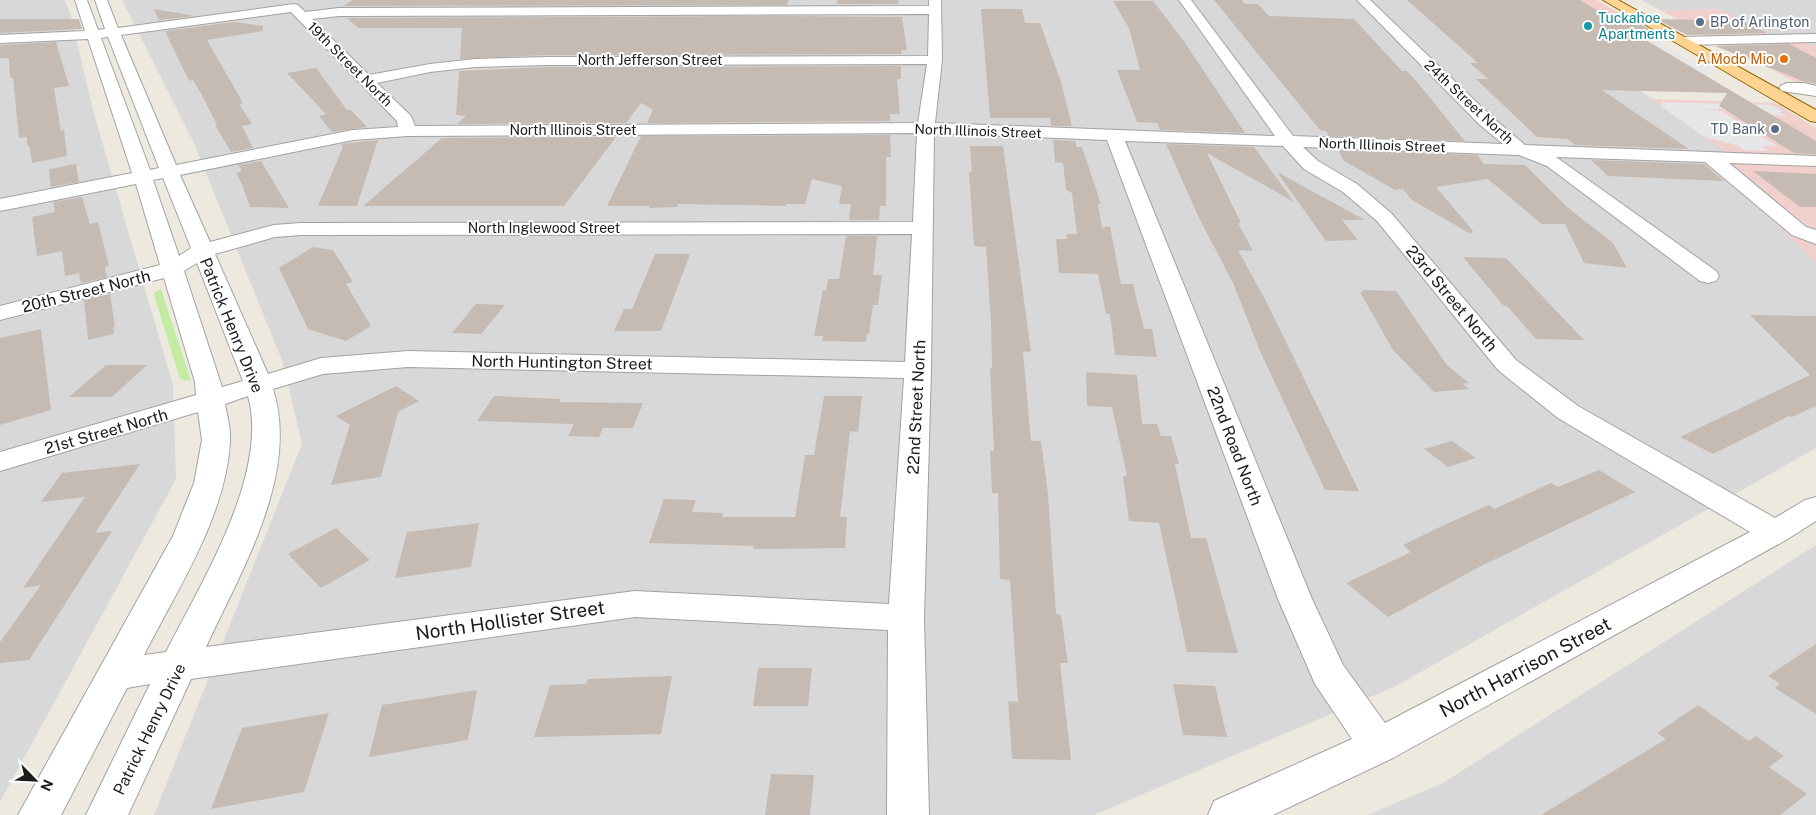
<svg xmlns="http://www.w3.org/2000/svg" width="1816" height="815" font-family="'Public Sans',sans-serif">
<rect width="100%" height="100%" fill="#ede9df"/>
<g fill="#d9d8d8">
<path d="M0,0H64L69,9L94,114L173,385L176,479L0,802Z"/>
<path d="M122,0H1491L1618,75L1735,158L1696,157L1758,207L1816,262V448L1394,687L1094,815H154L302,444L283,363L193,141Z"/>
<path d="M1641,0H1816V46L1794,39H1778L1720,9L1662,11Z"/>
<path d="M1816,545V815H1367L1443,783Z"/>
</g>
<g fill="#f0cfcd">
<path d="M1491,0H1596L1624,16L1509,13Z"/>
<path d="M1720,9L1778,39H1794L1816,46V93L1662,11Z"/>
<path d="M1651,99L1775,103L1816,128V262L1758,207L1696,157L1734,158Z"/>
</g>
<path fill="#c3eba1" d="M161,289L191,381L180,379L155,298L154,293Z"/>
<g fill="#e7e7e7">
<path d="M1510,39L1663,44L1690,60H1707L1721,68L1703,67L1714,74L1690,73Z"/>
<path d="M1663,102L1772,105L1784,112H1779L1786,116L1735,114L1723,109H1703L1721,111L1777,146H1762L1769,151L1745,150L1737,145L1704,137L1661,106Z"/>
</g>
<g fill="#c5bbb3">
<path d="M353,0H789L787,5L343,6Z"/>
<path d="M838,0H899L898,4H836Z"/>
<path d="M1214,0H1242L1245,4H1258L1269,16L1354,19L1402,71H1407L1417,82L1465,141L1329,136L1326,131L1320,130Z"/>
<path d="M1407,0H1580L1610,18H1630L1649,29L1644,39L1816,141V154L1794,153L1719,106L1727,93L1602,90L1689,149L1575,145L1568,139L1537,137L1476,79H1488L1470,63H1478Z"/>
<path d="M1113,1H1153L1183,40L1245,133L1160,130L1157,123L1137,122L1117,70H1140L1129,28Z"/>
<path d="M154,9L195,16L159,20Z"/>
<path d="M981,9H1022L1025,23H1040L1061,82L1072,126H1051L1050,118H990Z"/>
<path d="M784,16L902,17L907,50H901V54L547,55L460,59L462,28H358L347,18Z"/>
<path d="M0,19H79L82,29L0,33Z"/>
<path d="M1656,19L1742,21L1767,33L1687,35Z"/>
<path d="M234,22L263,26V31L207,40L243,103L239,104L252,124L242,126L253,148L231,152L215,125H217L203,97L193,80L189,81L165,31Z"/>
<path d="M56,42L69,86L54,88L61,131L64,130L67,156L32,163L29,145L27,146V137L19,138L13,78H10L9,58H0V45Z"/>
<path d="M1789,44L1816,58V84L1803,81L1715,46Z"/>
<path d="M901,66V79H897L900,114H890V121L647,123L653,110L641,103L626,123L457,124L466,116L456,115L459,71L547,67Z"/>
<path d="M316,68L347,110H351L367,127L332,132L319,116L326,114L287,73Z"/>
<path d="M890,135L891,157H886V206H880L879,220H849L851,204H839L842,186L812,179L805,204H786V206L678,204L677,207L649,208L650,206H607L641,136Z"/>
<path d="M616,137L564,206H363L442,138Z"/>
<path d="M378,140L357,206H318L343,147L341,144Z"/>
<path d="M1053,140L1075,141L1077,147H1082L1101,204H1098L1102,228L1110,226L1121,284H1133L1144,329H1152L1157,357L1115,355L1110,314H1106L1098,274L1059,273L1056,239H1067L1066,234H1077L1072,193L1066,190L1063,163L1055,162Z"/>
<path d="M1166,144L1254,147L1294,202L1207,153L1241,223H1238L1253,251L1238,250L1267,303L1359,491L1325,490L1260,351L1233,283L1199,218Z"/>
<path d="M970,146H1003L1031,352L1023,351L1031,441H1041L1048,494L1056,614L1061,615L1068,663H1060L1071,760L1012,759L1008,701L1018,702L1010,580L1000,579L998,493H992L990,451H994L990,368H992L991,322L986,247L974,246L969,172H972Z"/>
<path d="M1338,150L1477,155L1484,164L1525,165L1567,207L1613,243L1627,268L1584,263L1565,224H1542L1488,179L1436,187L1473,231L1471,234L1412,200L1403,189L1395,190L1344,161Z"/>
<path d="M1591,160L1704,164L1724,181L1608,176Z"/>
<path d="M261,161L289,208L250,207L242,184L236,173L242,171L238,165Z"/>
<path d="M76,164L79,182L51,187L49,169Z"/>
<path d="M1753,171L1816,174V207H1800Z"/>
<path d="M1277,172L1365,220H1342L1358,240L1326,241Z"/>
<path d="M82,197L90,224L98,222L109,266L105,267L107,277L81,283L79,273L65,276L62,251L37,256L32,217L55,212L53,202Z"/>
<path d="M846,236H877L873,275H882L878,305H873L869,334H867L866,342L822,341L823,336H814L823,290H826L828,279H839Z"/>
<path d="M313,247L333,250L353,282L346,284L371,326L346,341L308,329L279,268Z"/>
<path d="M655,254H690L661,331H614L624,309H632Z"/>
<path d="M1463,257L1506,258L1584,340L1536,339L1507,306H1504Z"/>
<path d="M1362,290L1396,291L1447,365L1469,383L1463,384L1469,389L1434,392L1393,350L1360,292H1363Z"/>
<path d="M110,294L115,327H113L114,334L88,340L84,300Z"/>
<path d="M476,304L505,305L481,334L452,333Z"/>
<path d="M1750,315L1816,316V406L1792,417L1789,416L1713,454L1680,437L1810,375Z"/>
<path d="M41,329L51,410L0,425V338Z"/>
<path d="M106,365H147L112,397H69Z"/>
<path d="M1086,372L1137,375L1142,424H1157L1161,436H1171L1179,464H1175L1191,538H1206L1238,653L1187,652L1159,523L1129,521L1123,476H1127L1112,407L1087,406Z"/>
<path d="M396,386L419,401L398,412L381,477L331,485L350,425L336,416Z"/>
<path d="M494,396L561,399L559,402L643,403L633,428H603L599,437L568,436L574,424L477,421Z"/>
<path d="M824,396H862L858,432L850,431L840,517H847L845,548L753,549L754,546L649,543L664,499L696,500L692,512L723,513L722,517H795L805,455H814Z"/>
<path d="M1452,441L1476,458L1448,467L1424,449Z"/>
<path d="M140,464L95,533L112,531L29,660L0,663V642L41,585L23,588L85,497L41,502L62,473Z"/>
<path d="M1599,470L1635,492L1479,567L1388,617L1346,583L1411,552L1403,545L1444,525L1489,505L1494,509L1551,483L1558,487Z"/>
<path d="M479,523L471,567L395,578L407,532Z"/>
<path d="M336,528L370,560L321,588L288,554Z"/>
<path d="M1816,644V714L1775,688L1780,684L1768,676Z"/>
<path d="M758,668H812L808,706H753Z"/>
<path d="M672,676L661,734L534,737L550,685L586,684L588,679Z"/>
<path d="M1173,684L1215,686L1227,737L1183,735Z"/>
<path d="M477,690L468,740L369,757L382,705Z"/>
<path d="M1698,705L1749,741L1756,736L1784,756L1769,767L1807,794L1780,815H1541L1666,739L1657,733Z"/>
<path d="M329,713L304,792L211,809L242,728Z"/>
<path d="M771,774L814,775L810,815H765Z"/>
</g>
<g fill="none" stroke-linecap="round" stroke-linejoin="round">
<defs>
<g id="minor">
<path d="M75,0H87L98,30L105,29L95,0H107L118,28L294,4L298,5L305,12L339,8L929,6V0H941L942,60L935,123L1275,136L1179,0H1191L1293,136L1503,144L1480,125L1357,0H1370L1492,117L1525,145L1816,156V166L1729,163L1806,227L1816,230V244L1792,235L1705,162L1556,157L1716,271L1719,276L1716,281L1708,283L1700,281L1547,166L1519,155L1303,147L1318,161L1357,184L1391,213L1516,360L1578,406L1775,518L1805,500L1816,497V521L1786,540L1393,758L1273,815H1208L1214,801L1352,739L1315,684L1278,599L1107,140L934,133L931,370L924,618L929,815H887L888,630L635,617L191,679L128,815H86L150,684L127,688L61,815H18L173,536L194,483L202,440L198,412L0,471V452L196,395L195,382L164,278L0,320V306L160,265L136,184L0,211V199L132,173L88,39L0,43V35L85,31ZM291,12L397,121L398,127L353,130L176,165L121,35ZM929,14L928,56L547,57L475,59L430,64L369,75L312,19L339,16ZM108,37L159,168L150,170L101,38ZM927,64L918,123L415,126L411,116L377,83L430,72L475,67L547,65ZM917,133L913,222L301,223L274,225L210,242L180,175L353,140L408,136ZM1125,141L1283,146L1304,169L1343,192L1377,221L1498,370L1558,418L1750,532L1385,723L1343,665L1312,599ZM163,178L191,248L179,256L153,180ZM912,234L905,362L408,351L321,358L268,374L215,254L275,237L301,235ZM197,263L243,381L222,387L184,271ZM408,367L904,378L889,604L635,591L206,647C241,571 300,474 273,389L323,374ZM248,396C270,473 200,585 166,652L144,655C176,592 227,514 230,441C231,429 227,415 225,404Z"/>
<path d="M1816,34V42L1681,45L1674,41L1681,37Z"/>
<path d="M1787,83H1804L1816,86V96L1782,91L1779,88L1782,85Z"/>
</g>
<path id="major" d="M1603,0H1618L1816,110V122L1810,121Z"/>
</defs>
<use href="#minor" stroke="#a2a2a2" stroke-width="2"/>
<use href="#major" stroke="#916700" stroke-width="2"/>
<use href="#minor" fill="#fff" fill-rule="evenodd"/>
<use href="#major" fill="#ffd492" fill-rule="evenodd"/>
</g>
<g fill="#5c6f8a" stroke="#fff" stroke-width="2">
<circle cx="1700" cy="22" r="5"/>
<circle cx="1775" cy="129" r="5"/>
</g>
<circle fill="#0f9aa8" stroke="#fff" stroke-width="2" cx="1588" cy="26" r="5"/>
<circle fill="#e8710a" stroke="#fff" stroke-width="2" cx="1784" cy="59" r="5"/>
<g text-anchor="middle" stroke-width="4" stroke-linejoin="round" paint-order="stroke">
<g font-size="14" fill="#0d838f" stroke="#fff" text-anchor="start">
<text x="1598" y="23">Tuckahoe<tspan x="1598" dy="16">Apartments</tspan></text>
</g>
<g font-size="14" fill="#4e5e75" stroke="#fff" text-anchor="start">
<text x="1710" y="27">BP of Arlington</text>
<text x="1765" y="134" text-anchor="end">TD Bank</text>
</g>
<g font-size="14" fill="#c56008" stroke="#fff" text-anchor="end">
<text x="1774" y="64">A Modo Mio</text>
</g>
<g font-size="14" fill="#1b1b1b" stroke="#fff">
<text x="650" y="65">North Jefferson Street</text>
<text transform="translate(350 64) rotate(45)" y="5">19th Street North</text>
<text transform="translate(1469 102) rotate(43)" y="5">24th Street North</text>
<text x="573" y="135">North Illinois Street</text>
<text transform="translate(978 131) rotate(2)" y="5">North Illinois Street</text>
<text transform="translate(1382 145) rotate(2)" y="5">North Illinois Street</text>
<text x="544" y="233">North Inglewood Street</text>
</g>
<g font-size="16" fill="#1b1b1b" stroke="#fff">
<text transform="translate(86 291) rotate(-14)" y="6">20th Street North</text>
<text transform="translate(1452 298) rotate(50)" y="6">23rd Street North</text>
<text transform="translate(232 325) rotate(68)" y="6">Patrick Henry Drive</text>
<text transform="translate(562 362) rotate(1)" y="6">North Huntington Street</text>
<text transform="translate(916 407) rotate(-87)" y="6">22nd Street North</text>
<text transform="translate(106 431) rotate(-16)" y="6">21st Street North</text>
<text transform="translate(1235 446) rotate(69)" y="6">22nd Road North</text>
<text transform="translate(149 729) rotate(-64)" y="6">Patrick Henry Drive</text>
</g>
<g font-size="19" fill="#1b1b1b" stroke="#fff">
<text transform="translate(510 620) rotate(-8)" y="7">North Hollister Street</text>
<text transform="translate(1525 667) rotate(-28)" y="7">North Harrison Street</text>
</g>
</g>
<g transform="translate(35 780) rotate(114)" stroke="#ffffff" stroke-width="4" paint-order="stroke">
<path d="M0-4L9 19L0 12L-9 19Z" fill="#1b1b1b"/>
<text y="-8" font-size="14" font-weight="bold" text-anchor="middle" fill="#1b1b1b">N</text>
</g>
</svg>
